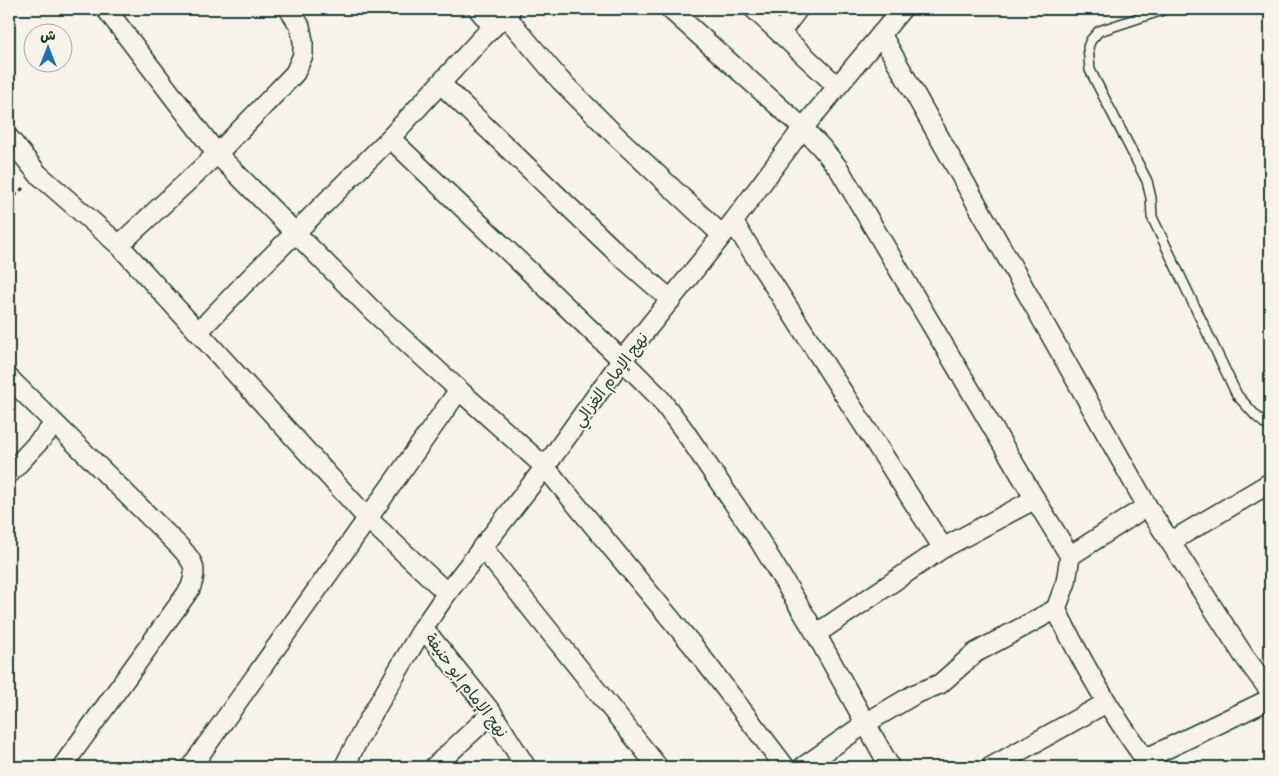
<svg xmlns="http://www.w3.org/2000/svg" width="1279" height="776" font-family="'Patrick Hand','Playpen Sans Arabic',sans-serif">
<rect width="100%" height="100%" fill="#f7f3e8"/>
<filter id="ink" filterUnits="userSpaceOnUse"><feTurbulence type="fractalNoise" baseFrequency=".02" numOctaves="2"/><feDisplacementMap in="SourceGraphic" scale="10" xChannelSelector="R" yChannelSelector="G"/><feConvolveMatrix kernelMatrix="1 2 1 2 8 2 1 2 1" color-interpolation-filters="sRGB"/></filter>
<g filter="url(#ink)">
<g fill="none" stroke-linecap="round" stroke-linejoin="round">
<defs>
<path id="lane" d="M1166,9L1099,31L1091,40L1088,47L1090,70L1147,181L1151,198L1152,217L1237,395L1256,416L1270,428"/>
<g id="street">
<path d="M106,9L217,154L375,313L459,390L191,767"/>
<path d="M478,9L493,27"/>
<path d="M670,9L803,128L821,147L839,169L1035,499L1070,556"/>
<path d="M754,9L837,86"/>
<path d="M505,15L560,80L614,134L722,235"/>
<path d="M780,33L798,9"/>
<path d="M881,34L1147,506L1244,656L1270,691"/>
<path d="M441,84L616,252L671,300"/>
<path d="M9,138L38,174L119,245L368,519L447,593"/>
<path d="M390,138L622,360L658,396L683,429L759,540L816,634L890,767"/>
<path d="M733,222L943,548"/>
<path d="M119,245L217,154L295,73L303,55V41L300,26L289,9"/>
<path d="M198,332L244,284L390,138L482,38L511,9"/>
<path d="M9,378L180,547C194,562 198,569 190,589L62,767"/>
<path d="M459,390L545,467L694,647L785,767"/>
<path d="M9,474L55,424"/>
<path d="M1170,542L1270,483"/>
<path d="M482,547L658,767"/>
<path d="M1056,609C1082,663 1110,711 1145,759L1149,767"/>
<path d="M423,628L492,713L526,767"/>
<path d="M816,634L943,548L1035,499"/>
<path d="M1145,759L1270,699"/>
<path d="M344,767L367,723L423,628L447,593L545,467L622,360L733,222L803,128L902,9"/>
<path d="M434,767L492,713"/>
<path d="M803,767L866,723L915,694L940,684L975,653L1056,609L1066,582L1070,556L1147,506"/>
<path d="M991,767L1106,703"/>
</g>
</defs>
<use href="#lane" stroke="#1f3d34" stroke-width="12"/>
<use href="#street" stroke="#1f3d34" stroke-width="22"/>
<path stroke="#1f3d34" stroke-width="3" stroke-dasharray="4 4" stroke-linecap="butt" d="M9,202L23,188"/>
<use href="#lane" stroke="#f7f3e8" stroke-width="9"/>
<use href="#street" stroke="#f7f3e8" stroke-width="19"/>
</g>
</g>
<g text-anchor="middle" stroke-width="4" stroke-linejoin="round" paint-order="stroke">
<g font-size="16" fill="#1f3d34" stroke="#f7f3e8">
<text transform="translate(610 379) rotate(-53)" y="6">نهج الإمام الغزالي</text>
<text transform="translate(467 685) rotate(53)" y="6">نهج الإمام ابو حنيفة</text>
</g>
</g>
<rect width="1279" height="776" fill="none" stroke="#f7f3e8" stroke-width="30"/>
<rect x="15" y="15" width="1249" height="746" fill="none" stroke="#1f3d34" stroke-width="2" filter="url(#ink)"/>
<g transform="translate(48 48)"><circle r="24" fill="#f7f3e8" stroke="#a1aaa0"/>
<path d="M0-4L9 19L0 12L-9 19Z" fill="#1f6fb2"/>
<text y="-8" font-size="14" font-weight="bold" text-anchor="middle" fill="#1f3d34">ش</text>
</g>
</svg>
